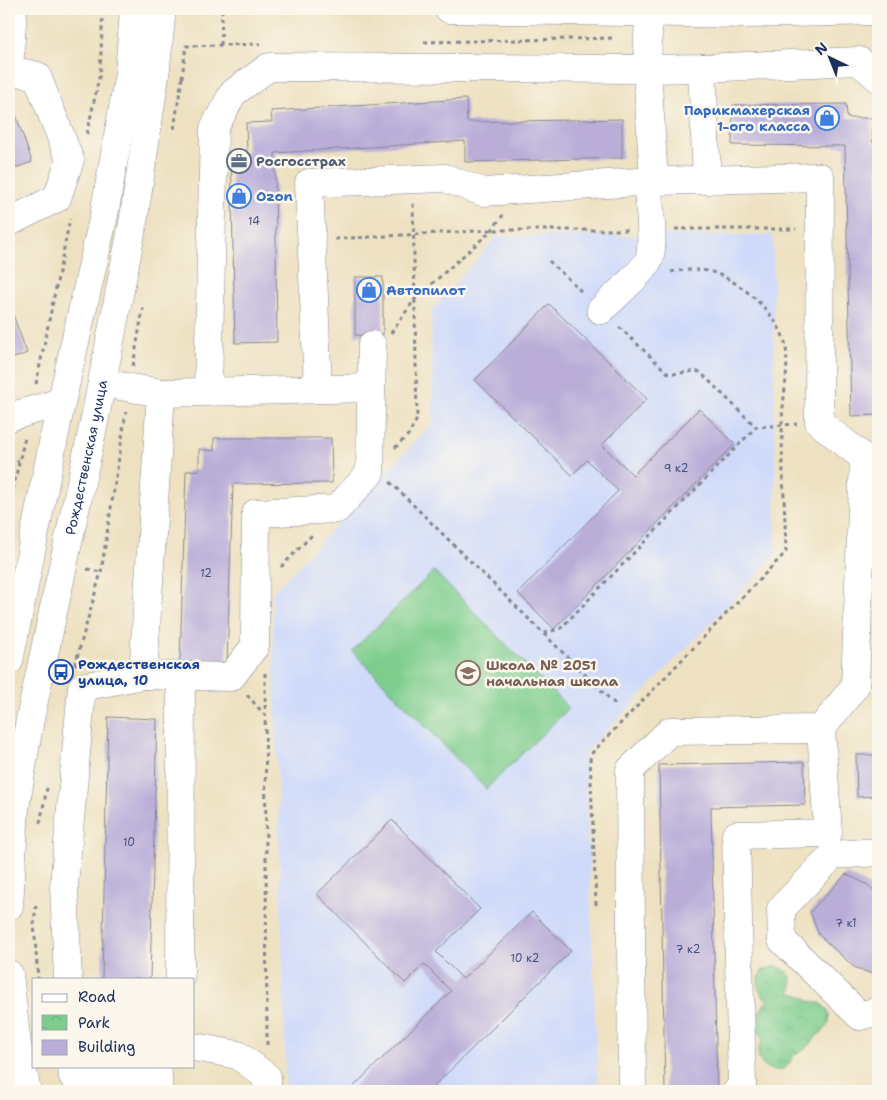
<svg xmlns="http://www.w3.org/2000/svg" width="887" height="1100" font-family="'Shantell Sans',sans-serif">
<defs>
<pattern id="park-crowns" width="20" height="18" patternUnits="userSpaceOnUse" patternTransform="scale(1.25)"><rect width="20" height="18" fill="#7ecd8d"/><path d="M2 6a3 3 0 1 1 6 0M12 15a3 3 0 1 1 6 0" fill="none" stroke="#6cb07c"/></pattern>
</defs>
<rect width="100%" height="100%" fill="#fbf7ec"/>
<filter id="ink" filterUnits="userSpaceOnUse"><feTurbulence type="fractalNoise" baseFrequency=".02" numOctaves="2"/><feDisplacementMap in="SourceGraphic" scale="10" xChannelSelector="R" yChannelSelector="G"/><feConvolveMatrix kernelMatrix="1 2 1 2 8 2 1 2 1" color-interpolation-filters="sRGB"/></filter>
<filter id="wash" filterUnits="userSpaceOnUse"><feTurbulence type="fractalNoise" baseFrequency=".0096" numOctaves="4" result="noise"/><feDisplacementMap in="SourceGraphic" scale="20" xChannelSelector="R" yChannelSelector="G"/><feGaussianBlur stdDeviation="1.12" result="paint"/><feColorMatrix in="noise" values="0 0 0 0 0 0 0 0 0 0 0 0 0 0 0 0 0 1.4 0 .05"/><feComposite in="paint" operator="in"/></filter>
<g filter="url(#wash)">
<rect width="100%" height="100%" fill="#eee1c1"/>
<path fill="#cfdafa" d="M773,235L776,555L585,753L598,1091H286L272,593L433,423L431,311L497,236Z"/>
<path fill="url(#park-crowns)" stroke="#4c7e76" d="M776,966C790,970 795,980 790,993C796,994 801,995 806,998C807,999 807,1000 808,1001C812,1002 816,1001 820,1003C829,1008 832,1019 827,1027C824,1032 818,1034 815,1038C810,1046 804,1052 794,1054C784,1087 745,1064 763,1041C755,1026 756,1013 768,1000C757,992 755,982 763,970Z"/>
<path fill="#7ecd8d" stroke="#4c7e76" d="M434,571L569,708L486,789L352,651Z"/>
<g id="blocks">
<g fill="#baaed9">
<path d="M9,95L32,162L9,170Z"/>
<path d="M466,99L467,122L622,119V158L465,162V141L275,153L277,342L235,343L231,154L247,153L246,123L272,122L271,111Z"/>
<path d="M846,104L847,118H872L873,143H878V415L851,416L845,146L732,145L733,105Z"/>
<rect x="355" y="277" width="28" height="58"/>
<path d="M9,304L27,353L9,360Z"/>
<path d="M549,304L647,399L602,445L633,475L699,409L735,444L554,629L518,593L618,491L587,460L572,475L475,380Z"/>
<path d="M214,438H331L332,483L233,484L227,663L180,662L186,471L199,470V449L214,451Z"/>
<path d="M108,717L157,719L150,979H102Z"/>
<path d="M856,755H878V796L857,797Z"/>
<path d="M804,762L805,805L711,807L717,1091H665L659,765Z"/>
<path d="M392,820L480,909L436,952L463,979L532,912L571,951L429,1091H358L353,1087L451,991L424,964L405,983L317,894Z"/>
<path d="M846,874L868,885L878,894L877,976L854,967L819,935L810,912Z"/>
</g>
</g>
</g>
<g filter="url(#ink)">
<use href="#blocks" fill-opacity="0" stroke="#848890" stroke-width="1"/>
<g fill="none" stroke-linecap="round" stroke-linejoin="round">
<defs>
<g id="minor">
<path d="M449,9L746,14L878,11"/>
<path d="M649,11L647,69L702,68L859,61L878,78"/>
<path d="M9,37H11L13,9"/>
<path d="M702,68L707,180"/>
<path d="M9,70L11,37"/>
<path d="M654,181L820,177L819,422L864,458L855,686L821,729L828,833L736,835L742,1085L737,1091"/>
<path d="M9,222L57,198L70,160L37,76L10,70"/>
<path d="M601,310C612,298 647,270 650,256C654,235 649,203 647,182"/>
<path d="M102,383L161,393L143,675L231,677L255,646L256,513L337,509L370,473L372,345"/>
<path d="M208,391L214,128L233,93L269,67L647,69L654,181L483,192L445,178L309,183L318,389"/>
<path d="M161,393L371,388"/>
<path d="M9,417L61,402"/>
<path d="M9,661L59,413L104,215L129,74L134,9"/>
<path d="M878,852L833,855L781,909L782,940L860,1016L878,1011"/>
<path id="s1" d="M9,906L15,809L30,719L95,418L133,223L155,76L162,9"/>
<path d="M9,974L17,1045L27,1091"/>
<path d="M68,979L64,886L82,687L143,675"/>
<path d="M180,979L181,676"/>
<path d="M194,1047L238,1055L267,1077V1091"/>
<path d="M72,1066L73,1076H158V1091"/>
<path d="M632,1091L630,770L670,731L821,729"/>
</g>
</defs>
<use href="#minor" stroke="#848890" stroke-width="29"/>
<g stroke="#848890" stroke-width="3" stroke-dasharray="4 4" stroke-linecap="butt">
<path d="M424,42L615,38"/>
<path d="M221,45L222,9"/>
<path d="M182,78L186,46L260,44"/>
<path d="M174,129L182,78"/>
<path d="M87,134L100,73L103,9"/>
<path d="M675,229H796"/>
<path d="M335,239L492,230H629"/>
<path d="M549,261L583,293"/>
<path d="M619,327L668,373C681,375 688,370 700,372L756,427"/>
<path d="M391,333L415,299L492,230L503,215"/>
<path d="M133,366L143,308"/>
<path d="M36,384L70,219"/>
<path d="M395,448L409,434L417,419L413,202"/>
<path d="M9,464L19,461"/>
<path d="M390,482L616,705"/>
<path d="M9,505L25,437"/>
<path d="M281,567L313,534"/>
<path d="M87,569L101,572"/>
<path d="M544,633L560,629L756,427L797,424"/>
<path d="M75,665L101,572L126,412"/>
<path d="M265,673L267,1046"/>
<path d="M247,695L264,714"/>
<path d="M40,823L47,788"/>
<path d="M36,905L34,923L38,979"/>
<path d="M596,905L590,755L786,552C785,510 782,468 782,427C782,400 789,374 786,347C781,317 743,283 715,273C701,268 683,270 670,272"/>
</g>
<use href="#minor" stroke="#fff" stroke-width="28"/>
</g>
</g>
<defs>
<symbol id="shop-ring" viewBox="-11 -11 22 22"><circle r="9.5" fill="#fbf7ec" stroke="#3f7fe0" stroke-width="1.5"/><path d="M-5-2.5h2.3a2.7 3.5 0 0 1 5.4 0H5L5.5 6h-11ZM-1.5-2.5h3a1.5 2.3 0 0 0-3 0Z" fill="#3f7fe0"/></symbol>
<symbol id="office-ring" viewBox="-11 -11 22 22"><circle r="9.5" fill="#fbf7ec" stroke="#5c6f8a" stroke-width="1.5"/><path d="M-6-3h4V-5.5h4V-3h4V5H-6ZM-1-4.5V-3h2v-1.5ZM-6 0V1H6V0Z" fill="#5c6f8a"/></symbol>
<symbol id="bus-ring" viewBox="-11 -11 22 22"><circle r="9.5" fill="#fbf7ec" stroke="#1a4fb4" stroke-width="1.5"/><path d="M-5-6H5V4H4V6H2V4H-2V6H-4V4H-5ZM-3.5-4V0h7V-4ZM-3.5 1.2v1.5H-2V1.2ZM2 1.2v1.5H3.5V1.2Z" fill="#1a4fb4"/></symbol>
<symbol id="school-ring" viewBox="-11 -11 22 22"><circle r="9.5" fill="#fbf7ec" stroke="#8d6e63" stroke-width="1.5"/><path d="M0-5L7-2L0 1L-7-2ZM-4 1L0 2.5L4 1V4Q0 6-4 4Z" fill="#8d6e63"/></symbol>
</defs>
<g fill-rule="evenodd">
<use href="#shop-ring" x="813" y="104" width="28" height="28"/>
<use href="#office-ring" x="225" y="147" width="28" height="28"/>
<use href="#shop-ring" x="225" y="182" width="28" height="28"/>
<use href="#shop-ring" x="355" y="276" width="28" height="28"/>
<use href="#bus-ring" x="47" y="658" width="28" height="28"/>
<use href="#school-ring" x="454" y="659" width="28" height="28"/>
</g>
<g text-anchor="middle" stroke-width="5" stroke-linejoin="round" paint-order="stroke">
<g font-size="11" fill="#434f7d">
<text x="254" y="225">14</text>
<text x="676" y="472">9 к2</text>
<text x="206" y="577">12</text>
<text x="129" y="846">10</text>
<text x="846" y="927">7 к1</text>
<text x="688" y="953">7 к2</text>
<text x="525" y="962">10 к2</text>
</g>
<g font-size="14" font-weight="bold" fill="#366cbe" stroke="#fbf7ec" text-anchor="start">
<text x="810" y="115" text-anchor="end">Парикмахерская<tspan x="810" dy="16">1-ого класса</tspan></text>
<text x="256" y="201">Ozon</text>
<text x="386" y="295">Автопилот</text>
</g>
<g font-size="14" font-weight="bold" fill="#4e5e75" stroke="#fbf7ec" text-anchor="start">
<text x="256" y="166">Росгосстрах</text>
</g>
<g font-size="14" fill="#1b2f5e" stroke="#fbf7ec">
<text dy="5" stroke="none"><textPath href="#s1" startOffset="456">Рождественская улица</textPath></text>
</g>
<g font-size="14" font-weight="bold" fill="#164399" stroke="#fbf7ec" text-anchor="start">
<text x="78" y="669">Рождественская<tspan x="78" dy="16">улица, 10</tspan></text>
</g>
<g font-size="14" font-weight="bold" fill="#785e54" stroke="#fbf7ec" text-anchor="start">
<text x="486" y="670">Школа № 2051<tspan x="486" dy="16">начальная школа</tspan></text>
</g>
</g>
<rect width="887" height="1100" fill="none" stroke="#fbf7ec" stroke-width="30"/>
<rect x="32" y="978" width="162" height="90" fill="#fbf7ec" stroke="#a1a7b3"/>
<rect x="42" y="994" width="25" height="8" fill="#ffffff" stroke="#a1a7b3"/>
<text x="78" y="1002" font-size="15" fill="#1b2f5e">Road</text>
<rect x="42" y="1015" width="25" height="15" fill="url(#park-crowns)" stroke="#a1a7b3"/>
<text x="78" y="1028" font-size="15" fill="#1b2f5e">Park</text>
<rect x="42" y="1040" width="25" height="15" fill="#baaed9" stroke="#a1a7b3"/>
<text x="78" y="1052" font-size="15" fill="#1b2f5e">Building</text>
<g transform="translate(830 58) rotate(317)" stroke="#fbf7ec" stroke-width="4" paint-order="stroke">
<path d="M0-4L9 19L0 12L-9 19Z" fill="#1b2f5e"/>
<text y="-8" font-size="14" font-weight="bold" text-anchor="middle" fill="#1b2f5e">N</text>
</g>
</svg>
